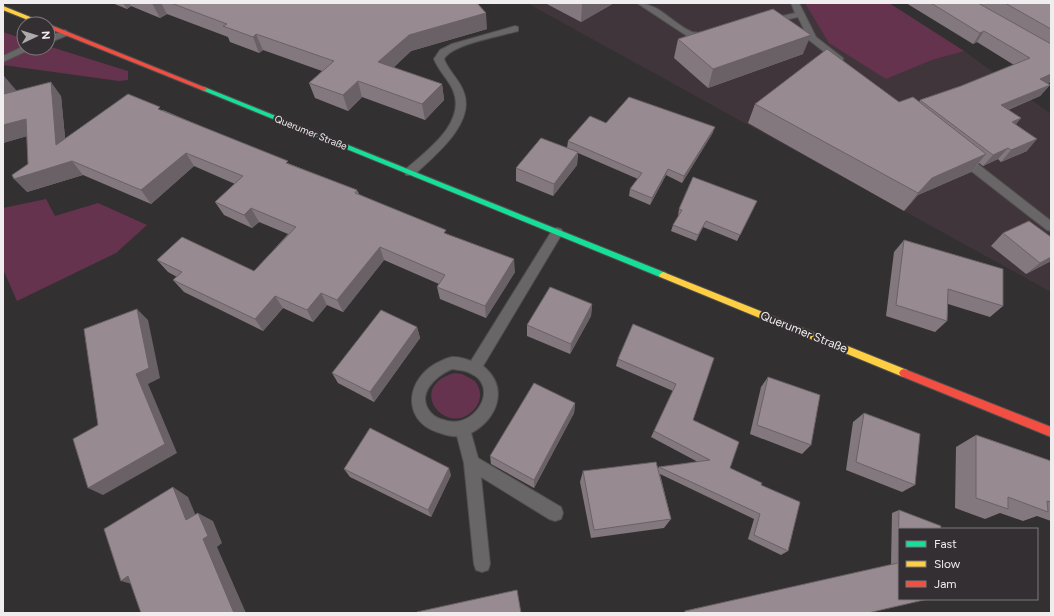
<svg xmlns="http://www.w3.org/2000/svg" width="1054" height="616" font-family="Figtree,sans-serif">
<rect width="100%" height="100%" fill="#333032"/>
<path fill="#40353a" d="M527,3H889L964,51L1051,114V292Z"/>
<g fill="#65334e">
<path d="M805,3H889L964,51L932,60L886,79L829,43Z"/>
<path d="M3,32L24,39V48H48V46L128,71V80L119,81L3,65Z"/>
<path d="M46,199L55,216L98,203L147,225L116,253L17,301L3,269V208Z"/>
<path d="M454,373L462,374L475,381C481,390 482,398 476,407C450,442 403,388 454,373Z"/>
</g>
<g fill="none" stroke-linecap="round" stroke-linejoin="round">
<defs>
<g id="lane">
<path d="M637,3C659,3 673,24 692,32C700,34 711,31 716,37L712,40L687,36Z"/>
<path d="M791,3H799L816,37L843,58V62H837L809,40L798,17L766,24V20L795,13Z"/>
<path d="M515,26L518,27V31C501,36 452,44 444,59C449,72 460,80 464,93C475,124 434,156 414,175H406L405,172L406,169C426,151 467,123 453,90C448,79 439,71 434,59L440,50L452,44Z"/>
<path d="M65,30L69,33L68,35L48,43V37Z"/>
<path d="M24,46V48H33L3,62V56Z"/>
<path d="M961,153L965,154L1051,221V231L1047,230L957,160L956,157L957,154Z"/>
<path d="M557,228L561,229L563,232L483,366C509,387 498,419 471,433L478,458L561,507L563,513L561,519L555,521L549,519L481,477L490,564L488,570L482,572L476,570L474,564L464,463L457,436C450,437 444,434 437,432C400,419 407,377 439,362C443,360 449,357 453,357C459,357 466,359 471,361L553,229ZM452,369C458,370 465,370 470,373C501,386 475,431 444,420C439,419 435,417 431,413C415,395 435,376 452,369Z"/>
</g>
<path id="fast" d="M204,87L666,273L667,275L666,277H660L202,90L201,89Z"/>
<g id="slow">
<path d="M3,6L45,23L46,24H38L3,10Z"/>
<path d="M663,272L907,370L909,373L907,376L904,377L901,376L660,277L659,275Z"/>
</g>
<g id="jam">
<path d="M48,24L206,88L207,89L204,91L202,90L48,28Z"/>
<path d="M904,369L1051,427V437L901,376L899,373L901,370Z"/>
</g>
</defs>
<use href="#lane" stroke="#524f50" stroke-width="2"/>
<use href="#fast" stroke="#524f50" stroke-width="2"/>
<use href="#slow" stroke="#524f50" stroke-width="2"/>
<use href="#jam" stroke="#524f50" stroke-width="2"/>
<use href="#lane" fill="#696668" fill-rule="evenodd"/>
<use href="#fast" fill="#16e098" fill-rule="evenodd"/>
<use href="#slow" fill="#ffcf43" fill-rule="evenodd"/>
<use href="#jam" fill="#f24e42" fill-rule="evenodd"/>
</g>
<g fill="#82787d">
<path d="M112,3H477L487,29L411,51L393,68L442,84L444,100L425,120L362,97L348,111L315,98L309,83L322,71L263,50L259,53L230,42L228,37L167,14L160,18L131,6L127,9Z"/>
<path d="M545,3H614L581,22Z"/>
<path d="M906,3H1051V82L1048,83L1050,85L1040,96L1008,110L1021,118L1016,124L1027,151L1001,162L998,159L983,166L979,163L971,172L918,195L904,211L748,123L755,104L919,102L920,100L961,86L1014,65L977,42L973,44Z"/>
<path d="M678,39L803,54L708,88L674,58Z"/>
<path d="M16,90V91L61,96L65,138L163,110L290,164L357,190L359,194L447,234L515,272L486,318L440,299L437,287L439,284L384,260L343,312L327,305L313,322L283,308L263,331L184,292L173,280L177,277L168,272L157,260L254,271L288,234L259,222L252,228L224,215L215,202L235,184L194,166L151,204L83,175L27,192L28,164L27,136L3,143Z"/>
<path d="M606,123L715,127L712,134L682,183L666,175L650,205L629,196L630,189L638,179L578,153L577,165L553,196L516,181V168L567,148L568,141Z"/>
<path d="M757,201L737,241L703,227L696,241L671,231L673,225L679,216H678L679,209Z"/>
<path d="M1003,233L1051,261L1026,274L991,246Z"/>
<path d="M904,240L1003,306L990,317L948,304L947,321L935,332L886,316L894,252Z"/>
<path d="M592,304L591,316L570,354L527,336V325Z"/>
<path d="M417,327L420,338L374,402L338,383L332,373Z"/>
<path d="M714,358L693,420L730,468L761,485L788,551L781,555L748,539L754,519L660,474L671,519L664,528L591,538L580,482L583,471L658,468L659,467L698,462L651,437L673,391L616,366L618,359Z"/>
<path d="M768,377L811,445L802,454L750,434L761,387Z"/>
<path d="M575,403L574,413L534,488L491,464L490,456Z"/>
<path d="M864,413L915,485L902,492L846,470L853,422Z"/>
<path d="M976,435L1051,461V521L1037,516L1023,521L1000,513L985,519L955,508L956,447Z"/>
<path d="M344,469L451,475L431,517L350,477Z"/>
<path d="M899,510V599L869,613H683L685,611L891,565L892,513Z"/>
</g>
<g fill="#6a6166">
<path d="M123,3H129L131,6L127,9Z"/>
<path d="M152,3H161L167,14L160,18Z"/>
<path d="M584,3H614L581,22L582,4Z"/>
<path d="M486,13L487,29L411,51L382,78L378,62L409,35Z"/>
<path d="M984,31L977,42L973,44L980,33Z"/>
<path d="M256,34L263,50L259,53L253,37Z"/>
<path d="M811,35L803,54L708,88L713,69Z"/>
<path d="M1051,74V82L1031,90L1040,79Z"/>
<path d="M4,76L16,90L17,108L4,94Z"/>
<path d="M358,81L362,97L348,111L343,95Z"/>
<path d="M51,82L61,96L67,158L56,145Z"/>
<path d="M442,84L444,100L425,120L422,104Z"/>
<path d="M1050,85L1040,96L992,116L1001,105Z"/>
<path d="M1021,118L1011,130L1012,122Z"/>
<path d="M26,119L38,133L3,143V125Z"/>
<path d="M715,127L712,134L682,183L684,176Z"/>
<path d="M1037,139L1027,151L1001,162L1011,150Z"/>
<path d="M1008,148L998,159L983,166L993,155Z"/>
<path d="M578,152L577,165L553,196L554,184Z"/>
<path d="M186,153L194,166L151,204L141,190Z"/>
<path d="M986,154L971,172L918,195L904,211L918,193L932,178Z"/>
<path d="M72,161L83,175L27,192L14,179Z"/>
<path d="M668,169L666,175L650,205L652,198Z"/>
<path d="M251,208L259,222L252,228L244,215Z"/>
<path d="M706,221L696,241L698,235Z"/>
<path d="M380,247L384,260L343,312L337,300Z"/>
<path d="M1051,257V261L1026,274L1040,263Z"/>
<path d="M514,259L515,272L486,318L485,306Z"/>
<path d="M321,293L327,305L313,322L307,310Z"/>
<path d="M275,296L283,308L263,331L255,319Z"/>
<path d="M592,304L591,316L570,354L571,344Z"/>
<path d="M137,309L148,320L160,378L148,384L177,453L103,495L88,488L136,374Z"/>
<path d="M417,327L420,338L374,402L370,392Z"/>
<path d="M575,403L574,413L534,488V480Z"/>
<path d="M449,468L451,475L431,517L428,510Z"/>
<path d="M173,487L188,497L201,528L186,520Z"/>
<path d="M198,513L213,521L222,543L217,547L246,613H234L203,539Z"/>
<path d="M128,576L139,586L121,581Z"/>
</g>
<g fill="#978b91" stroke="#6a6166">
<path d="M171,3H477L486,13L409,35L378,62L442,84L422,104L358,81L343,95L309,83L334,61L256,34L253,37L223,26L227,24Z"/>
<path d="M931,3H978L1051,44V74L1040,79L1050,85L1001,105L1021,118L1012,122L1037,139L1011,150L1008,148L993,155L920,100L961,86L1030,58L984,31L980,33Z"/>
<path d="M1005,3H1051V29Z"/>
<path d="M773,9L811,35L713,69L678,39Z"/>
<path d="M827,49L899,102L913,97L986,154L932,178L918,193L755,104Z"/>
<path d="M3,76H4V94L51,82L56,145L128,94L160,107L158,109L288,161L286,163L357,190L355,193L446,230L444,233L514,259L485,306L437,287L445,275L380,247L337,300L321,293L307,310L275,296L255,319L173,280L182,272L157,260L182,237L254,271L296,227L251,208L244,215L215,202L243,176L186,153L141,190L72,161L14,179L12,175L28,164L26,119L3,125Z"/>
<path d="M629,97L715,127L684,176L668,169L652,198L630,189L642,173L568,141L590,116L606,123Z"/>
<path d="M541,138L578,152L554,184L516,168Z"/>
<path d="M693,177L757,201L740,235L706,221L698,235L673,225L682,210L679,209Z"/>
<path d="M1029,221L1051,237V257L1040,263L1003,233Z"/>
<path d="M904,240L1003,269V306L948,289L947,321L896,305Z"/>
<path d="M550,287L592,304L571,344L527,325Z"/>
<path d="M137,309L149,368L136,374L165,444L88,488L73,439L98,425L84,329Z"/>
<path d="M381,310L417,327L370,392L332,373Z"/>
<path d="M633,324L714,358L693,420L739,442L730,468L762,483L761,485L800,502L788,551L754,535L760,514L659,467L710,460L654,431L676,384L618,359Z"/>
<path d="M768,377L820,395L811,445L757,425Z"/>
<path d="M534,383L575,403L534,480L490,456Z"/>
<path d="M864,413L920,434L915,485L856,462Z"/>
<path d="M370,428L449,468L428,510L344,469Z"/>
<path d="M976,435L1051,461V502L1047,501L1048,512L1008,497V509L976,498Z"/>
<path d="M656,462L671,519L594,530L583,471Z"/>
<path d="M173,487L186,520L198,513L208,536L203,539L234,613H141L128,576L121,581L104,529Z"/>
<path d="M899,510L941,526L940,529H899V599H928L868,613H686L685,611L898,563Z"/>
<path d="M517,590L521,613H418L417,612Z"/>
</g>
<g text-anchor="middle" stroke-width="4" stroke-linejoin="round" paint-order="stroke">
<g font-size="10" fill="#f0edee" stroke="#342f32">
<text transform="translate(311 132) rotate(22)" y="4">Querumer Straße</text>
</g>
<g font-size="12" fill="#f0edee" stroke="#342f32">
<text transform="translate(804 332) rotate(22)" y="4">Querumer Straße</text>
</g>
</g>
<rect width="1054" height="616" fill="none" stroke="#f0edee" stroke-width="8"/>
<rect x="898" y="528" width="140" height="72" fill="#342f32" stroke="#7f7b7d"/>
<rect x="906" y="541" width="20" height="6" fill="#16e098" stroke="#7f7b7d"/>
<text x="934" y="548" font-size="12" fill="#f0edee">Fast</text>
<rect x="906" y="561" width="20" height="6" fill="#ffcf43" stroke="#7f7b7d"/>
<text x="934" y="568" font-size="12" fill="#f0edee">Slow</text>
<rect x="906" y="581" width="20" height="6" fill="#f24e42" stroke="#7f7b7d"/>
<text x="934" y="588" font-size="12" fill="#f0edee">Jam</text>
<g transform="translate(36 36) rotate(86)"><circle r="19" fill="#342f32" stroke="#7f7b7d"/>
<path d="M0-3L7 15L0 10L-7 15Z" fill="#aeabac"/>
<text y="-6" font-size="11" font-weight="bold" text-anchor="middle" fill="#f0edee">N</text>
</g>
</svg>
